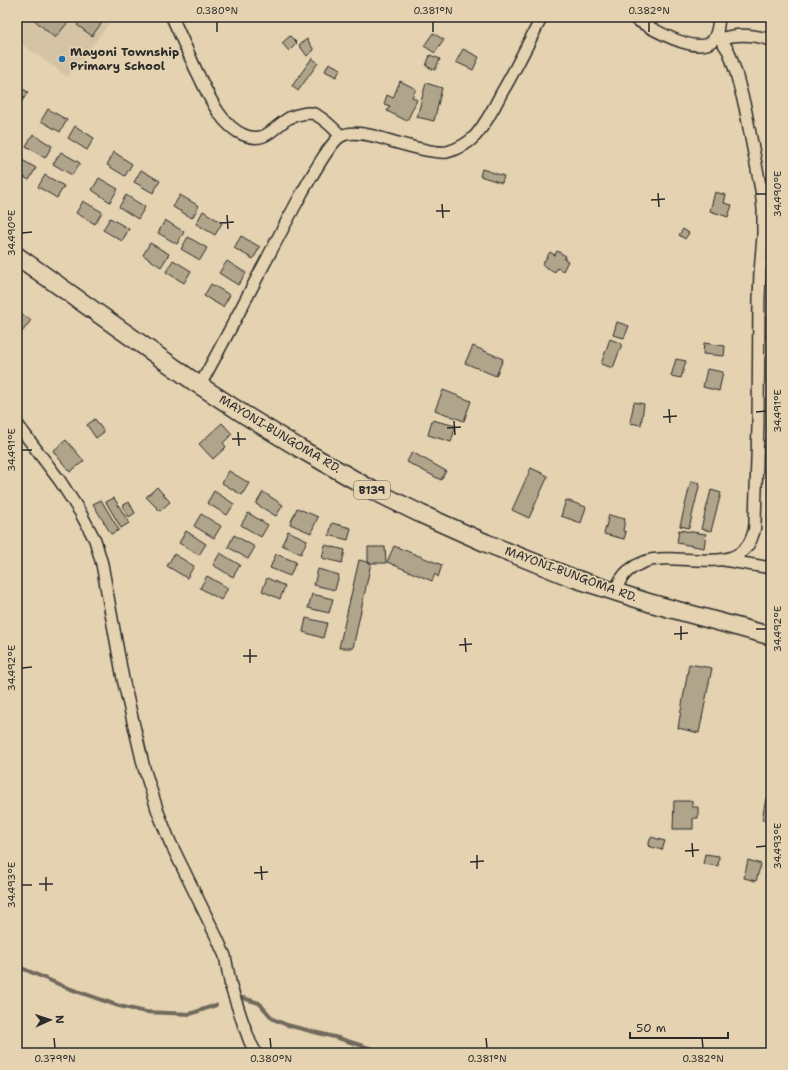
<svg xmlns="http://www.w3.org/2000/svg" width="788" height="1070" font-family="'Shantell Sans',sans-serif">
<rect width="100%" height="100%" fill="#e4d2b0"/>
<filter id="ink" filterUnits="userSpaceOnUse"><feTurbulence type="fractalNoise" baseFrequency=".025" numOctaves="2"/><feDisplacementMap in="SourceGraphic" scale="8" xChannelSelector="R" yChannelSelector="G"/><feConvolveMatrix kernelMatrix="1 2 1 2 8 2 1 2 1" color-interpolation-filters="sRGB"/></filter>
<g filter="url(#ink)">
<path fill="#d4c4a5" d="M17,17H114L68,77L17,41Z"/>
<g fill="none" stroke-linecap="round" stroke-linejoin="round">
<g stroke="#6f695c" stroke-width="4">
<path d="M17,966L65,987L119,1006L146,1012L190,1014L216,1005"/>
<path d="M243,998L259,1003L273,1019L287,1025L338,1038L385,1053"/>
</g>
</g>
<g fill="#b0a48b" stroke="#2b2b2b">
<path d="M31,17H65L69,21L55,38Z"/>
<path d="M83,17H106L92,36L77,25Z"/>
<path d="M464,17H478L477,21L464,18Z"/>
<path d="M433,33L444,40L435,53L424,46Z"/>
<path d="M290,36L297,43L289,51L282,43Z"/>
<path d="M307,39L314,50L307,56L299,45Z"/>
<path d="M463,49L479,57L473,70L456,62Z"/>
<path d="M430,55L440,59L435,70L426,66Z"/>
<path d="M312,58L318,63L298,91L292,86Z"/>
<path d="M329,63L341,69L336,77L325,71Z"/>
<path d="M400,81L416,89L412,97L417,100L407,121L387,111L390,106L384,104L387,95L393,98Z"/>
<path d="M426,83L442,88L434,121L417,117Z"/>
<path d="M17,86L28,92L20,104L17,102Z"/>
<path d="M48,109L67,120L60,132L41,121Z"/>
<path d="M75,126L94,138L87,150L68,138Z"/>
<path d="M33,134L52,146L45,158L26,146Z"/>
<path d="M61,152L80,163L72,175L53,164Z"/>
<path d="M114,152L132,164L125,176L107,165Z"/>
<path d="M17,157L36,168L29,180L17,173Z"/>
<path d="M482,169L504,176L502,183L480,176Z"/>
<path d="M141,170L160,181L153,193L134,182Z"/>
<path d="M45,175L64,186L57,198L38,187Z"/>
<path d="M99,178L118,189L110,202L92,190Z"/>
<path d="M715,192L726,195L724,203L732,205L728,217L710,211Z"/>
<path d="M126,195L145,207L138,219L119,207Z"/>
<path d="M180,195L199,206L192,218L173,207Z"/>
<path d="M83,201L102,212L95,224L76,213Z"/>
<path d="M203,211L222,223L215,235L196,224Z"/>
<path d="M110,218L129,229L122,241L103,230Z"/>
<path d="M165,220L184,232L177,244L158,233Z"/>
<path d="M683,229L689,233L685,239L679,235Z"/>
<path d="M241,236L260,247L253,259L234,248Z"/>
<path d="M188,237L207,248L200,260L181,249Z"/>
<path d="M150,243L169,254L161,267L143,255Z"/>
<path d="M557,251L566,256L564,259L568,261L563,271L557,268L555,272L542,265L550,252L555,255Z"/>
<path d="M173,260L191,271L184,283L166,272Z"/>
<path d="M227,261L246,273L238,285L219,273Z"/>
<path d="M211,284L230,295L223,307L204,296Z"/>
<path d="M17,311L31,320L19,336L17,335Z"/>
<path d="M617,322L629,326L624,338L613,335Z"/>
<path d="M610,339L622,344L613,368L601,364Z"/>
<path d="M704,343L725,346L724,356L703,354Z"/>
<path d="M473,346L503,359L496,376L465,363Z"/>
<path d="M676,359L686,361L681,378L671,376Z"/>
<path d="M707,369L723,372L719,391L703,387Z"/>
<path d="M443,390L471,401L464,421L435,410Z"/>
<path d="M634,402L644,404L641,425L630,423Z"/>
<path d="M95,419L104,432L96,438L87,425Z"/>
<path d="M432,420L456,426L451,442L428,435Z"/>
<path d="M222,423L232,434L223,443L226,447L213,459L199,444Z"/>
<path d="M66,440L84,461L70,472L53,451Z"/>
<path d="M412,452L446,471L441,480L407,462Z"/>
<path d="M531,468L548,476L529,518L512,510Z"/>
<path d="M229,471L249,483L242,495L222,483Z"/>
<path d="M691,481L700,483L689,528L680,526Z"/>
<path d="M157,487L170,502L160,511L146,497Z"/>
<path d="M711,490L721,493L711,531L701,529Z"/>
<path d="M214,491L234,504L227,515L207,503Z"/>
<path d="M263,492L283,505L276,516L256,504Z"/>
<path d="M114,498L129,523L121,528L106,502Z"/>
<path d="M101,500L119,530L111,534L93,504Z"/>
<path d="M566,500L586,507L581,523L561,516Z"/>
<path d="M129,502L135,513L129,517L122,506Z"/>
<path d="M297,508L318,517L311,533L290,524Z"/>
<path d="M248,513L268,525L261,537L241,525Z"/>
<path d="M201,514L221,526L214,538L194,526Z"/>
<path d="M609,515L625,519L623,531L626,532L624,539L604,534Z"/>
<path d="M332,523L351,528L348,540L329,535Z"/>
<path d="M679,530L706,534L704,548L677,543Z"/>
<path d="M186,531L206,544L199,555L179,543Z"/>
<path d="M288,531L307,540L301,554L282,545Z"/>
<path d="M234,535L255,547L248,559L228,547Z"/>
<path d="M325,545L345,550L342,563L322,558Z"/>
<path d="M394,546L442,565L438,577L435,574L432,581L387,562Z"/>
<path d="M368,547H385L386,563H368Z"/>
<path d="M220,553L240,565L233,577L213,565Z"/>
<path d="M174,554L194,566L187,578L167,566Z"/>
<path d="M276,554L296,562L290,576L270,568Z"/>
<path d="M359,560L371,563L353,648H339Z"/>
<path d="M318,569L339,575L335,590L314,585Z"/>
<path d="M207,576L228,588L221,600L200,588Z"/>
<path d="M267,578L285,586L280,599L262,591Z"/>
<path d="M312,594L333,599L329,613L308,608Z"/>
<path d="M306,618L327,623L323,638L303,632Z"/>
<path d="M689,664L712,668L699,733L678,728Z"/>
<path d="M766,798L771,799V822L762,820Z"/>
<path d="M674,801H692V807H698V818H693V829H673Z"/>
<path d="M651,837L665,841L662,850L648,846Z"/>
<path d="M705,854L719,856L718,866L703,864Z"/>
<path d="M748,860L761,864L756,881L744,878Z"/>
</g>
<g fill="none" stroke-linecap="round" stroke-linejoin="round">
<defs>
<g id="street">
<path d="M172,17C180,35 188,52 196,70C207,91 219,125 244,135C266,144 273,127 289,118C295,115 301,114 307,113C311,113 315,113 318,116C327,121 334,129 341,136"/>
<path d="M632,17C647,26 696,56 712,41C718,35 718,25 719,17"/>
<path d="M721,39C737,33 755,35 771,40"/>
<path d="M200,385C235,322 267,257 302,193C309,181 330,142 341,136C354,129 378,137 391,141C405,145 434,154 447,152C458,149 468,144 476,135C486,123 494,108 501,94C516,69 528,43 542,17"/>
<path d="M17,424L60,481L80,512L95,540L102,564L123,679L144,768L158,812L170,842L217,938L225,956L231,987L243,1023L250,1042L256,1053"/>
<path d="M724,560L771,568"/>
<path d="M615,591C618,584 622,576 628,571C637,564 649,559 660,559C689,556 742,574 753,534C755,530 755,525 755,521L758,427L759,300L760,272L763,236V209L761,190L745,107L736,73L729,52L717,33"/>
</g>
<path id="primary" d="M17,256L196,383L245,415L299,448L374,491L421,514L486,543L573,578L650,603L771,636"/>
</defs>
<use href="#street" stroke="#2b2b2b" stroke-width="14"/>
<use href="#primary" stroke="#2b2b2b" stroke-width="20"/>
<use href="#street" stroke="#e4d2b0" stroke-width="11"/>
<use href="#primary" stroke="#e4d2b0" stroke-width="17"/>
</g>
</g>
<path fill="none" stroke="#2b2b2b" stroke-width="1.5" d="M217,22V32M433,22V32M649,22V32M658,193L659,207M756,194H766M651,200L665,199M442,204L443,218M436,211H450M227,215L228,229M220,223L234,222M22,233L32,232M669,409L670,423M756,412L766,411M663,417L677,416M454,421L455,435M447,428L461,427M238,432L239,446M232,439H246M22,450H32M681,626V640M756,629H766M674,634L688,633M465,638L466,652M459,645L472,644M250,649V663M243,656H257M22,668L32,667M692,843L693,857M756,847L766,846M685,851L699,850M477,855V869M470,862L484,861M261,866L262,880M254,873L268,872M46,877V891M39,884H53M22,885H32M54,1038L55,1048M270,1038L271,1048M486,1038L487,1048M702,1038L703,1048"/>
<circle fill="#1f6fb2" stroke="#e4d2b0" stroke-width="1.5" cx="62" cy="59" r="4"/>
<g text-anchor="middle" stroke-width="3.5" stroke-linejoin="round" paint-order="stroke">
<rect fill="#e4d2b0" stroke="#625d53" stroke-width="1" x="354" y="481" width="36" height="18" rx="3"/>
<g font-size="11" font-weight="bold" fill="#2b2b2b">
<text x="372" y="494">B139</text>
</g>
<g font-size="12" font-weight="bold" fill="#2b2b2b" stroke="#e4d2b0" text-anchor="start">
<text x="70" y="56">Mayoni Township<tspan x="70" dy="14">Primary School</tspan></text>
</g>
<g font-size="12" fill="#2b2b2b" stroke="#e4d2b0">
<text transform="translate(280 434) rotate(31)" y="4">MAYONI-BUNGOMA RD.</text>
<text transform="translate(571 574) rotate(20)" y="4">MAYONI-BUNGOMA RD.</text>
</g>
</g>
<rect width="788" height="1070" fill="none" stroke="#e4d2b0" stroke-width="44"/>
<g transform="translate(50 1020) rotate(87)" stroke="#e4d2b0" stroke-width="3" paint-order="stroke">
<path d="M0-3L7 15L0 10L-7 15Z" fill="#2b2b2b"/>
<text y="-6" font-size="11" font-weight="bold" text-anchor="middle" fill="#2b2b2b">N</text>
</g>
<path d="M630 1032v6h98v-6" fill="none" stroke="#2b2b2b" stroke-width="2"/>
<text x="636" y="1032" font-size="12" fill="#2b2b2b" stroke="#e4d2b0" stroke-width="3" paint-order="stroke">50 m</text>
<rect x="22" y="22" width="744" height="1026" fill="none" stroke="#2b2b2b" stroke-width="1.5"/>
<g font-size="10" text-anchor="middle" fill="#2b2b2b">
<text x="217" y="14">0.380°N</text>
<text x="433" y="14">0.381°N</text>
<text x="649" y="14">0.382°N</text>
<text transform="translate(777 194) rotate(-90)" y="4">34.490°E</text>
<text transform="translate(11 233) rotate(-90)" y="4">34.490°E</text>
<text transform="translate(777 411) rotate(-90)" y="4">34.491°E</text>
<text transform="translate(11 450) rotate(-90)" y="4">34.491°E</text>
<text transform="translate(777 629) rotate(-90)" y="4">34.492°E</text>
<text transform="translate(11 668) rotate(-90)" y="4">34.492°E</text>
<text transform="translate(777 846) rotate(-90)" y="4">34.493°E</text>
<text transform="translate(11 885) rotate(-90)" y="4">34.493°E</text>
<text x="55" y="1062">0.379°N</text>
<text x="271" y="1062">0.380°N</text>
<text x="487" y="1062">0.381°N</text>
<text x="703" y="1062">0.382°N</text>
</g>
</svg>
